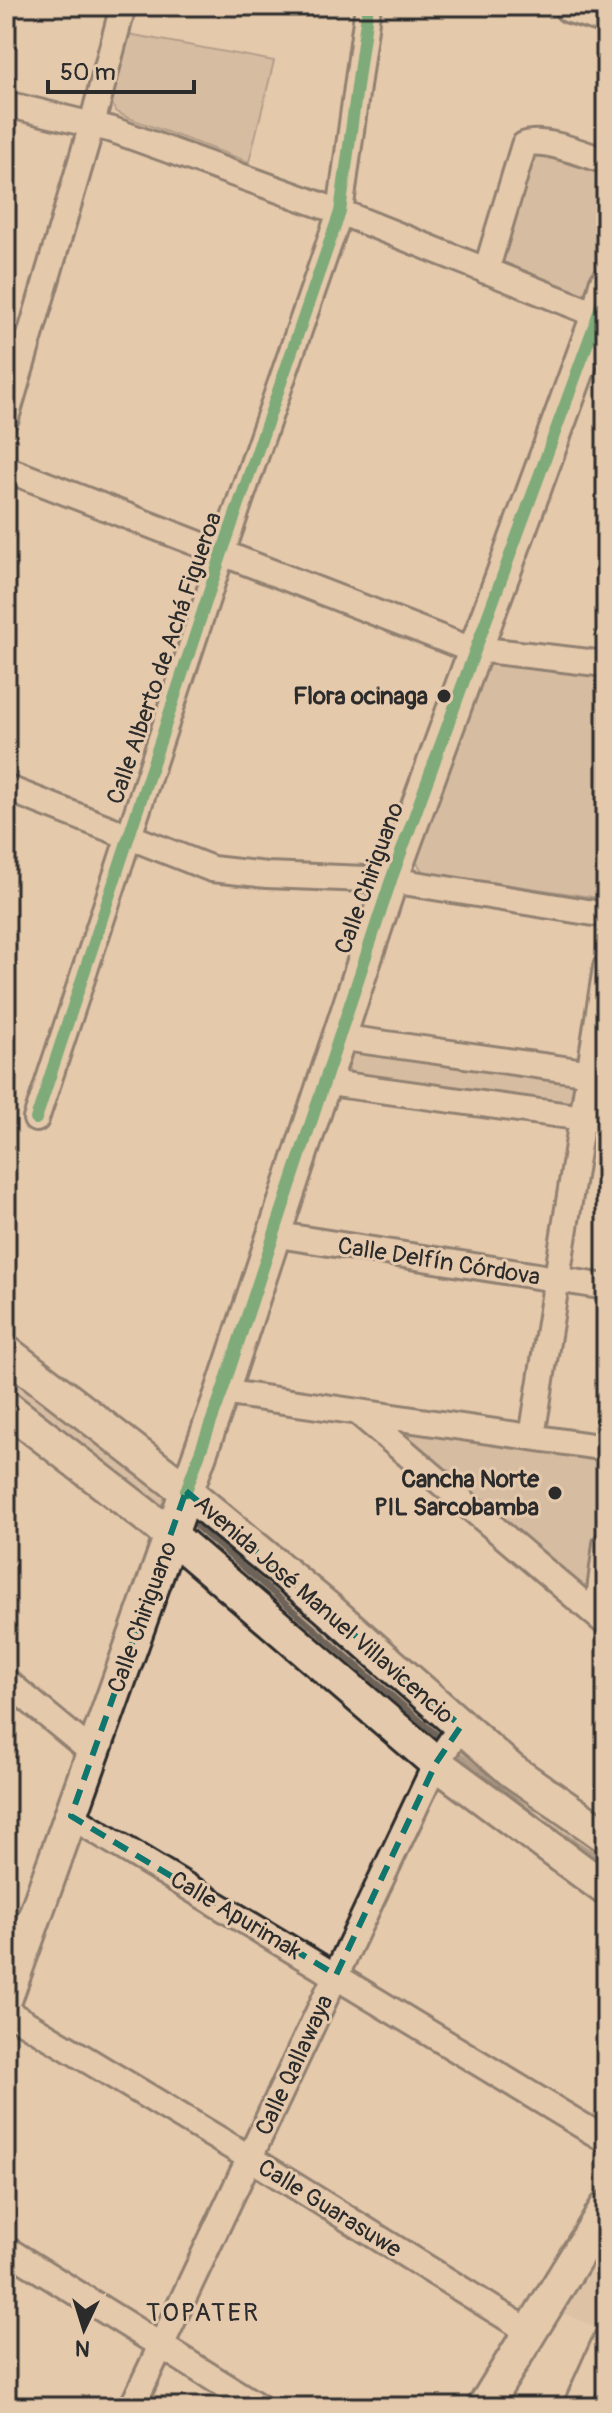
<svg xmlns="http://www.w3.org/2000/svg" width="612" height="2413" font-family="Pangolin,sans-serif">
<rect width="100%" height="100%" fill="#e5c9ac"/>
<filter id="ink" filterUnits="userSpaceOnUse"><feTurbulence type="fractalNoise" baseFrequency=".0125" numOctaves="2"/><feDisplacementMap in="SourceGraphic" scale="16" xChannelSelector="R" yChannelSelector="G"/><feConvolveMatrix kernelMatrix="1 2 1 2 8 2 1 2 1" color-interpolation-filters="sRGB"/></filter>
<g filter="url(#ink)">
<path fill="#d5bba1" d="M606,2224V2294L595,2327L556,2310Z"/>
<g fill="#c4ad95" stroke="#786c60" stroke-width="2">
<path d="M128,34L274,61L249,162L126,117L115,111L111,100Z"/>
<path d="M533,148L606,166V235L594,285L589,292L581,294L503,265L499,260Z"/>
<path d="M492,662L606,673V899L423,872L417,863V856L485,667Z"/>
<path d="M352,1049L571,1079L577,1086L574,1105L354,1076L345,1064Z"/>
<path d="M6,1363L174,1492L165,1517L6,1392Z"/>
<path d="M414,1432L606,1460V1494L592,1583L587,1591H584L410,1444V1435Z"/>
<path d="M199,1515L448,1729L436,1750L188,1531L189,1523Z"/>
<path d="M461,1742L606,1846V1878L449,1755Z"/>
</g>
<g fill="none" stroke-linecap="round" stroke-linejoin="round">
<g stroke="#6d6359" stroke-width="6">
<path d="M197,1527L438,1736"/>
<path d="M457,1753L544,1823L606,1863"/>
</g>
<defs>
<g id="street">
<path d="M6,104L113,130L340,212L598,315"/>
<path d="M486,271L524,145C541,136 586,155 606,161"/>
<path d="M6,418L92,124L123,6"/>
<path d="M6,469L459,645L476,649L606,664"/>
<path d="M6,788L212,869L267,875L391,880L606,915"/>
<path d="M337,1037L606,1075"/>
<path d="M322,1082L606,1121"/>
<path d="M36,1119L222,553L340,212L368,6"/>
<path d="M272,1234L606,1287"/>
<path d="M222,1392L606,1448"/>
<path d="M359,1413L606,1623"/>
<path d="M532,1437L606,967"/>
<path d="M597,1615L606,1544"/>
<path d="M6,1681L93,1753"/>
<path d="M71,1816L606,2140"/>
<path d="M6,2011L250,2158L530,2332"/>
<path d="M6,2249L259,2407"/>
<path d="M132,2407L436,1763L461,1726"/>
<path d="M576,2407L606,2340"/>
</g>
<g id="secondary">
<path d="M570,6L606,17"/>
<path d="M6,1352L186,1491L327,1608L511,1770L606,1836"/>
<path d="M6,1407L172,1536L436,1763L606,1889"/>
<path d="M6,1997L222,1392L391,880L598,315L606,284"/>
<path d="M484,2407L606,2208"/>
</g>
</defs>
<use href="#street" stroke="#2b2b2b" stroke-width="30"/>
<use href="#secondary" stroke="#2b2b2b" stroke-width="38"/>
<use href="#street" stroke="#e5c9ac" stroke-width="24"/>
<use href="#secondary" stroke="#e5c9ac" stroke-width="32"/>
<defs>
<g id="cycleway">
<path d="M36,1119L222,553L340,212L368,6"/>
<path d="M186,1491L222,1392L391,880L598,315L606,284"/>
</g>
</defs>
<use href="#cycleway" stroke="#e5c9ac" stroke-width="17"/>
<use href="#cycleway" stroke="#00873e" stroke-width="12"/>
</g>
</g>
<path d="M0 0H612V2413H0ZM186,1491L461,1726L436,1763L336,1975L71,1816Z" fill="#e5c9ac" fill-opacity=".55" fill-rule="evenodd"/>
<path fill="none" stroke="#0f766e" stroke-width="6" stroke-dasharray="16 10" stroke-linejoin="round" d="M186,1491L461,1726L436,1763L336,1975L71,1816Z"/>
<g fill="#2b2b2b" stroke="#e5c9ac" stroke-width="3">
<circle cx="444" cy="696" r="8"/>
<circle cx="555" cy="1493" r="8"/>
</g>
<g text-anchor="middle" stroke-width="6" stroke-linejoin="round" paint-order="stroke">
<g font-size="24" fill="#2b2b2b" stroke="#e5c9ac">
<text transform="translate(164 658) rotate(-71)" y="8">Calle Alberto de Achá Figueroa</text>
<text transform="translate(369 878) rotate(-70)" y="8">Calle Chiriguano</text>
<text transform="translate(439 1261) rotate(9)" y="8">Calle Delfín Córdova</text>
<text transform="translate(324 1609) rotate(41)" y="8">Avenida José Manuel Villavicencio</text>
<text transform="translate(142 1617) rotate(-70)" y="8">Calle Chiriguano</text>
<text transform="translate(236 1915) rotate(31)" y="8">Calle Apurimak</text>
<text transform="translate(294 2065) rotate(-65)" y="8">Calle Qallawaya</text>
<text transform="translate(330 2208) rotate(32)" y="8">Calle Guarasuwe</text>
</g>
<g font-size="24" font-weight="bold" fill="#2b2b2b" stroke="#e5c9ac" text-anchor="end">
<text x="428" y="704">Flora ocinaga</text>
<text x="539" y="1487">Cancha Norte<tspan x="539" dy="28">PIL Sarcobamba</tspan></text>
</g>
<g font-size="26" letter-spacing="2" fill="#2b2b2b" stroke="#e5c9ac">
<text x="203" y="2321">TOPATER</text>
</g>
</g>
<rect width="612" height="2413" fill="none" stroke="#e5c9ac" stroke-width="32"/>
<rect x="16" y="16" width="580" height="2381" fill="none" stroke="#2b2b2b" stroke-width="3" filter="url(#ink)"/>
<g transform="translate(84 2329) rotate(184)" stroke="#e5c9ac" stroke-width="6" paint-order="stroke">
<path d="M0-6L14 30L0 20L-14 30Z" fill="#2b2b2b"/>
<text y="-12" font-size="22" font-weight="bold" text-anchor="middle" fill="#2b2b2b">N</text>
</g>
<path d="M48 80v12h146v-12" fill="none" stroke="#2b2b2b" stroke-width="4"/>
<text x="60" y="80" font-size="24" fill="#2b2b2b" stroke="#e5c9ac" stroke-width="6" paint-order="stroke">50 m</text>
</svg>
